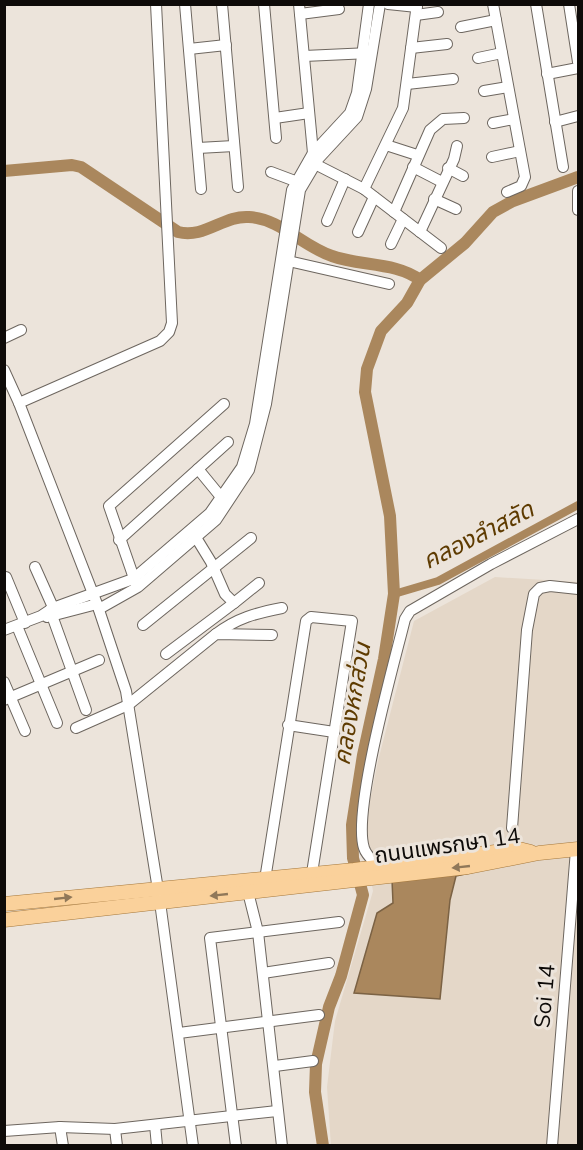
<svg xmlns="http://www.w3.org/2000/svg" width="583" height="1150" font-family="Mulish,'Noto Sans Thai',sans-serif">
<rect width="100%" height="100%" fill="#ece4db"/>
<path fill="#e4d7c8" d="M495,577L578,582V1145L331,1146L327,1087L335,1021L373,891L365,847L367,815L378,761L414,621Z"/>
<path fill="#aa875d" stroke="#7b6244" stroke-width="1.5" d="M474,872L456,876L450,900L440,999L354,993L377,913L393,903L392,880Z"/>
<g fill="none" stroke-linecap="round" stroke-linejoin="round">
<path stroke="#aa875d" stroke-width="8" d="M394,594L438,581L578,505"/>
<g stroke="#aa875d" stroke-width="12">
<path d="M4,171L72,165L81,167L178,232C204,239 224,215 249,217C281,219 302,246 332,256C359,266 397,262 420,280"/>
<path d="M323,1146L315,1092L316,1064L329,1007L341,976L363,895L353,858L352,825L363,755L384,659L394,594L390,516L365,392L367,369L381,331L407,303L420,280L465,243L493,212L513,201L578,177"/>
</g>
<defs>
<g id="minor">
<path d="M156,4L172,323L169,332L160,341L19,403L97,604L126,691L160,902L193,1146"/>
<path d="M185,4L201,189"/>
<path d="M222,4L238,187"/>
<path d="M264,4L276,138"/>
<path d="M299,4L313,153"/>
<path d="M388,4L417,7"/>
<path d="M493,4L525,177L521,186L507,192"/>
<path d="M536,4L563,167"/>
<path d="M569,4L578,62"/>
<path d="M300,14L339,9"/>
<path d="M416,15L438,12"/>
<path d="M461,27L496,20"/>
<path d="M411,48L447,44"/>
<path d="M189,49L226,45"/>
<path d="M304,56L370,53"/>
<path d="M478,58L502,53"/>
<path d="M547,74L578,68"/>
<path d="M407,84L453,79"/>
<path d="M484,91L508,87"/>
<path d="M275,118L309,113"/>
<path d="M555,122L578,116"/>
<path d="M493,123L514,119"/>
<path d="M386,145L417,155"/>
<path d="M198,148L234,146"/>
<path d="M492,157L520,151"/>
<path d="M309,161L364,189L441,248"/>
<path d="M413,167L442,182"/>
<path d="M448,168L463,176"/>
<path d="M271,172L295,181"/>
<path d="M364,189L403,108L417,4"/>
<path d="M578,191V210"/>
<path d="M434,199L456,209"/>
<path d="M394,212L430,130L443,119L464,118"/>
<path d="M327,221L345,179"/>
<path d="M358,232L374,197"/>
<path d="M420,232L454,159L457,146"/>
<path d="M391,244L403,219"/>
<path d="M284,260L389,284"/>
<path d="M4,338L21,330"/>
<path d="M4,370L19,403"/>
<path d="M198,469L221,497"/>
<path d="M119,540L228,442"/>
<path d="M35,567L56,614"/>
<path d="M6,577L25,623"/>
<path d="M136,584L109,506L224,404"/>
<path d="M234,603L259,583"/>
<path d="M99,609L138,587L216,520L249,470L266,404L300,190L319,158L357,117L366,89L380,4"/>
<path d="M50,610L86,710"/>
<path d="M47,617L97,604"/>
<path d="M143,625L251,538"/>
<path d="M17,626L57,723"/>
<path d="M4,630L41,616L53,608L133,579L210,513L242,467L255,424L292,190L313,153L350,113L357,93L369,4"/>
<path d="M216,634C237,618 256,613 282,608"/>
<path d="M166,654L234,603L225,594L211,562L192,531"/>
<path d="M4,682L25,731"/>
<path d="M4,700L99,660"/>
<path d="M288,725L334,732"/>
<path d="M76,728L128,705L216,634L272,635"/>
<path d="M512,828L527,630L534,594L540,588L550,586L578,589"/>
<path d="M378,866C373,861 366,855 364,848C352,811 394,664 405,619L410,611L491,564L578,519"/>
<path d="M264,886L306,621L311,617L352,621L312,873"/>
<path d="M248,892L258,932L282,1146"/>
<path d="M263,973L329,963"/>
<path d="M179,1033L319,1015"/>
<path d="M275,1066L313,1061"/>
<path d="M155,1125L157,1146"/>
<path d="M60,1127L63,1146"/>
<path d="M115,1129L117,1146"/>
<path d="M4,1131L60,1127L115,1129L277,1111"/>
<path d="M236,1146L210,938L339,922"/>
<path d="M552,1146L576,850"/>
</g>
<g id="major">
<path d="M4,904L354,870L519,849L531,852"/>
<path d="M4,920L468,867L539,853L578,849"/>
</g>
</defs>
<use href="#minor" stroke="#6d665f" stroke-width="12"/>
<use href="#major" stroke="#a5783c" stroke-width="15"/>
<use href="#minor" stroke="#fff" stroke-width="10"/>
<use href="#major" stroke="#fad19b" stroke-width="14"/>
</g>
<defs><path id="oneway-solid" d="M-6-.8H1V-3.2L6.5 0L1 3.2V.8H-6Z" transform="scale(1.5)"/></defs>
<g fill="#907859">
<use href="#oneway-solid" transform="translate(461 867) rotate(174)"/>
<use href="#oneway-solid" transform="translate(219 895) rotate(174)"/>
<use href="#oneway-solid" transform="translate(63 898) rotate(-6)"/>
</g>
<g text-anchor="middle" stroke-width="6" stroke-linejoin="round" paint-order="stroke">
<g font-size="22" fill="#0e0b09" stroke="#ece4db">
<text transform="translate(447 845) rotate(-8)" y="8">ถนนแพรกษา 14</text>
<text transform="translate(544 996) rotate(-85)" y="8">Soi 14</text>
</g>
<g font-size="24" font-style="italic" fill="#5e3b01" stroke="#ece4db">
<text transform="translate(478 535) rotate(-27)" y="8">คลองลำสลัด</text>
<text transform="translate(352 704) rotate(-80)" y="8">คลองหกส่วน</text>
</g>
</g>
<rect width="583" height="1150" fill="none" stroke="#0e0b09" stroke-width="12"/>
</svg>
